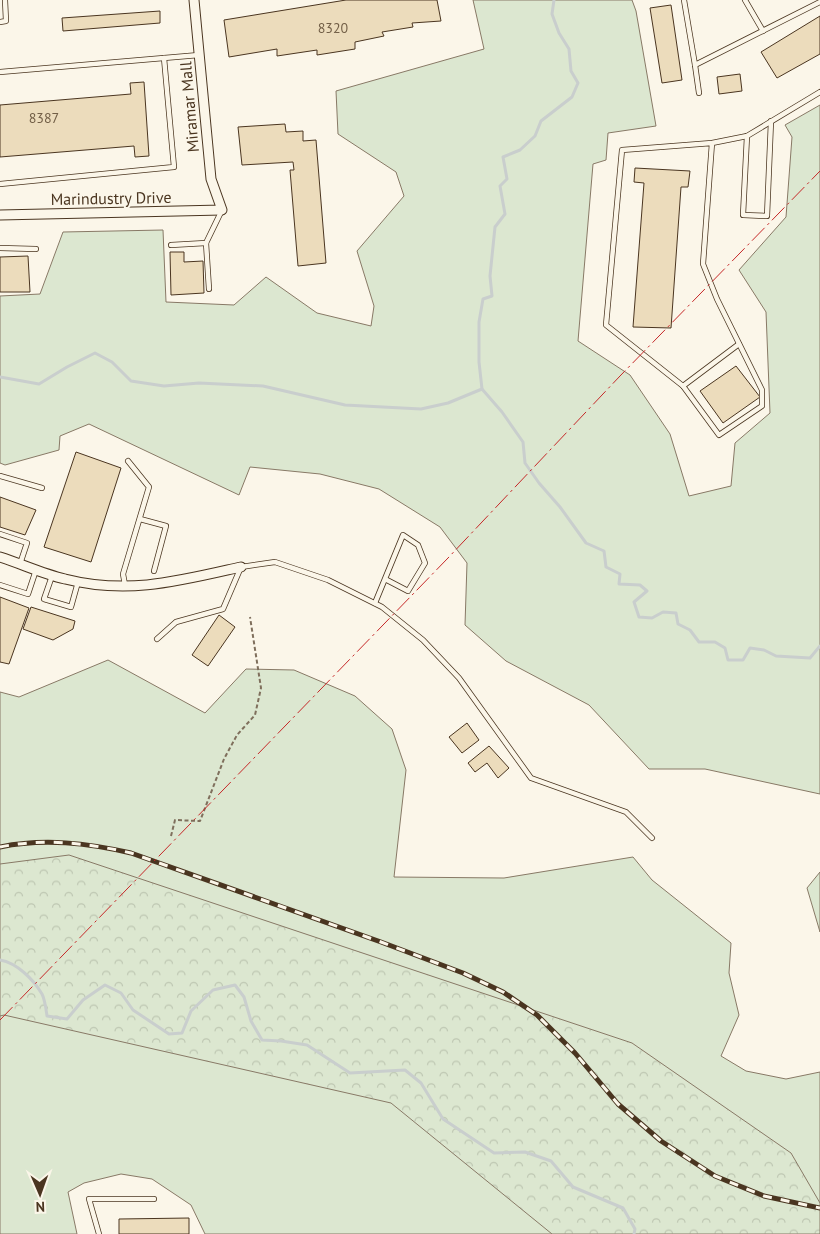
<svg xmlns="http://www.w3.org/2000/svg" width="820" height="1234" font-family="'PT Sans',sans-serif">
<defs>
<pattern id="forest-crowns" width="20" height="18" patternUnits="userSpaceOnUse" patternTransform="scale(1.25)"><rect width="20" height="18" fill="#dce7d0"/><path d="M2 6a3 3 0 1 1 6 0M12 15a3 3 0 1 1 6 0" fill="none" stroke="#bec7b2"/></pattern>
</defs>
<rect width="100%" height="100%" fill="#fbf6e9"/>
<g fill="#dce7d0" stroke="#887966">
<path d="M473,0H632L636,11L656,126L608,133L606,160L593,164L578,341L630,375L670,434L689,496L731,486L735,443L770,413L766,312L739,270L786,217L792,137L785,125L820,105V794L705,769H649L589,705L506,661L465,625L467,563L440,527L379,489L320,474L250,467L239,495L89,424L60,436L59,450L5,465L0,463V296L40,294L63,232L163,230L166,302L234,305L266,277L317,313L371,326L374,306L357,251L404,196L396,172L338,134L336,91L484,49Z"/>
<path d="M108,660L205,713L246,669L294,670L355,696L392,729L406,770L394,877L504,878L633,857L652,880L731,943L729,973L739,1015L721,1056L746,1071L786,1079L820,1072V1234H205L191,1205L152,1179L121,1174L84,1183L68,1192L77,1234H0V692L19,697Z"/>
<path d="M820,872V932L807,888Z"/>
</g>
<path fill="url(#forest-crowns)" stroke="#887966" d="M69,855L632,1043L791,1153L820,1203V1234H552L391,1103L4,1015L0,1016V864Z"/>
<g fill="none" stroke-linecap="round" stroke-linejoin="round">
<g stroke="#c9cecd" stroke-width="3">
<path d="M554,0L552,14L559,33L569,49L571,71L578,83L572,97L541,121L535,136L520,150L503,157L507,179L500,186L505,214L495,227L490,276L492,296L483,299L479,322V362L482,389L502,412L523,442L525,463L539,483L560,507L586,543L604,551L606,567L620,574L619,584L640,585L647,591L634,602L639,617L652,618L663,612L676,613L678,624L690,630L699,642H715L725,648L728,660H743L750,648L764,650L776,656L810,658L820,646"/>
<path d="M0,377L39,384L67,367L95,353L112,362L131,381L164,386L199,383L263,386L345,405L421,409L448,403L482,389"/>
<path d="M0,960C17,963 33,979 42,994C45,1000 46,1009 47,1016L67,1019L83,1000L105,985L121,993L133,1010L169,1034L182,1033L191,1011L213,990L235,985L244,997L251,1021L262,1040L281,1041L307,1045L350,1073L405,1070L421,1083L443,1119L494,1153L525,1152L551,1161L573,1187L623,1208L635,1229L634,1234"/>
</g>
</g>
<g fill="#ecdcbc" stroke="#4a3520">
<path d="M346,0H437L441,21L412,23L413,27L382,32L384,36L355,42V49L317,55V50L277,56V49L229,57L224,20Z"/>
<path d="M671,5L682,80L662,83L650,8Z"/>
<path d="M160,11V23L63,31L62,18Z"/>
<path d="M820,16V54L777,78L761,52Z"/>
<path d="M740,74L742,91L719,94L717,77Z"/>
<path d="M144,82L149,156L135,157L134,146L0,157V105L131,94L130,83Z"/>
<path d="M285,124L286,132L303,131V141L316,140L326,263L298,266L290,170H294L293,162L242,165L238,127Z"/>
<path d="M635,168L690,171L688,187H681L671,328L633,327L644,183L634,182Z"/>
<path d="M170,252H184V262L203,261L204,293L171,295Z"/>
<path d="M28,256L30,292H0V257Z"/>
<path d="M736,366L760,397L723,423L700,391Z"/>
<path d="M76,452L121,468L91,562L44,547Z"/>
<path d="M0,497L36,510L25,535L0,527Z"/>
<path d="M0,597L29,608L9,664L0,662Z"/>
<path d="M31,607L75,621L73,629L53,640L23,629Z"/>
<path d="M219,615L235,627L208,666L192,655Z"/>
<path d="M467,723L479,740L462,753L449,737Z"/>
<path d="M489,746L509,768L498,778L487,763L475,772L468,763Z"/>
<path d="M189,1218V1234H119V1219Z"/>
</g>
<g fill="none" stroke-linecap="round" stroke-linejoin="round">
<defs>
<g id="lane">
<path d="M684,0L695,65L820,2"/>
<path d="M745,0L763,31"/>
<path d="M0,22L6,21L5,0"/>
<path d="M695,65L699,93"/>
<path d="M0,72L199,55"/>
<path d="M747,136L743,215L767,216L771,121"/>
<path d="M712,143L703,264L717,299L762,390V406L719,435L683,386L606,325L622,150L712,143L747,136L820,92"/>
<path d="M0,184L174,167L164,58"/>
<path d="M206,243L209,289"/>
<path d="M171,245L206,243L222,210"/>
<path d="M0,248L36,249"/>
<path d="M683,386L739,344"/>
<path d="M0,476L42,488"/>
<path d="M140,519L166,526L154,571"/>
<path d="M0,534L27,543L20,564"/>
<path d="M52,576L44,599L71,607L78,582"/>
<path d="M0,585L28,594L36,570"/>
<path d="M125,585L123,574L149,487L128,461"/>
<path d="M375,603L403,535L418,545L425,563L408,591L385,579"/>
<path d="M157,639L176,622L223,609L241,567L275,562L328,580L382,607L423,640L459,678L531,778L626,812L652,838"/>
<path d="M99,1234L89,1199H154"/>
</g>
<g id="street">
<path d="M0,215L222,210L211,179L194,0"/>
<path d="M0,557C22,564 43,574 65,579C128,595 179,581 241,567"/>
</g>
</defs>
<use href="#lane" stroke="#4a3520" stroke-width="6"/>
<use href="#street" stroke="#4a3520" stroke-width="11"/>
<path stroke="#7f6f5c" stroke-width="2" stroke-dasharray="4 2.5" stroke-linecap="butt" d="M171,836L175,820L200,821L224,759L237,735L255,715L261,688L250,617"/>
<use href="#lane" stroke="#fbf6e9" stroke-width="4.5"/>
<use href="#street" stroke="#fbf6e9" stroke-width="9"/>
<defs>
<path id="rail" d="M0,847C44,838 87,843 131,853L381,942L463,973L503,992L537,1015L575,1053L618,1104L661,1141L715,1176L764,1196L820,1208"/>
</defs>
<use href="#rail" stroke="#4a3520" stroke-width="5"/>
<use href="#rail" stroke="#fbf6e9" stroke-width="3" stroke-dasharray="9" stroke-linecap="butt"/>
<path stroke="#c62828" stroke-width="1" stroke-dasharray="18 4 2.5 4" stroke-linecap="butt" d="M0,1020L448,558L620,376L820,171"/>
</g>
<g text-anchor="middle" stroke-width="4" stroke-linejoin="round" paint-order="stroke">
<g font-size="14" fill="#725f47">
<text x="333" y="33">8320</text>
<text x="44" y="123">8387</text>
</g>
<g font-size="16" fill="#4a3520" stroke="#fbf6e9">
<text transform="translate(189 107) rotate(-95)" y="6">Miramar Mall</text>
<text transform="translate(111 198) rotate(-1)" y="6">Marindustry Drive</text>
</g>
</g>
<g transform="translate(40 1194) rotate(178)" stroke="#fbf6e9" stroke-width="4" paint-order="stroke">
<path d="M0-4L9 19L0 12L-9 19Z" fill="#4a3520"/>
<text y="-8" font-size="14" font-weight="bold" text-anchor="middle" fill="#4a3520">N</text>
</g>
</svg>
